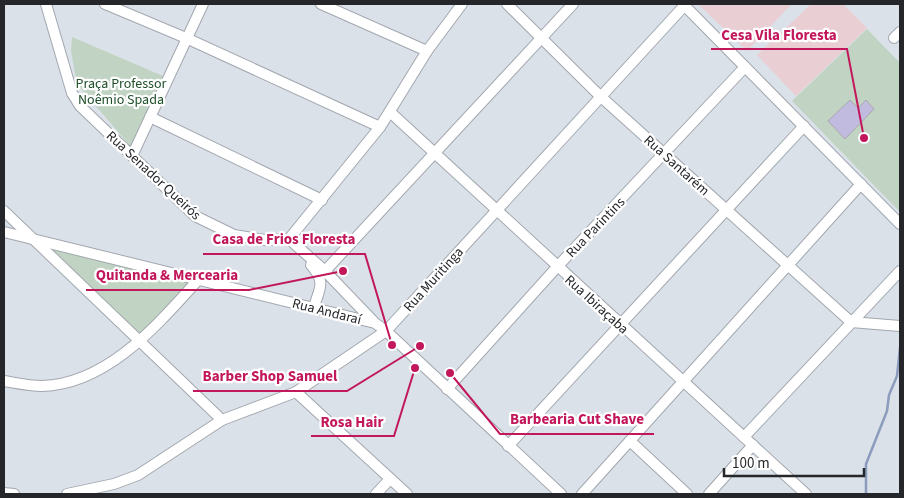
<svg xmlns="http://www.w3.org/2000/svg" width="904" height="498" font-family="'Source Sans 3',sans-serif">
<rect width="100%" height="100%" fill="#dbe1e8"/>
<g fill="#e9cfd4">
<path d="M698,4H792L747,51Z"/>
<path d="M811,4H843L867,28L796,96L757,55Z"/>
</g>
<g fill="#c1d4c3">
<path d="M867,29L900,63V212L792,101Z"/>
<path d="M72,37L163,76L131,147L77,84L71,51Z"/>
<path d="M43,243L190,282L139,334Z"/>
</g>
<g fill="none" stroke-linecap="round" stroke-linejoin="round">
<path stroke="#8b9cbd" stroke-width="2.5" d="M866,494V464L887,411L889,395L897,376L900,348"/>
</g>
<path fill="#c2bbe0" stroke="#a8a7af" d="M850,100L858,108L866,100L874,109L845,139L828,121Z"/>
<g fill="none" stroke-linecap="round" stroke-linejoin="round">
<defs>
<g id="minor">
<path d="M46,4L72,93L80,106L195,216L234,235L265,240L289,239L380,127L427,51L462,4"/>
<path d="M105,4L186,38L380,127"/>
<path d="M321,4L427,51"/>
<path d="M507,4L600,96L851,322L900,326"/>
<path d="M683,4L900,224"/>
<path d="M894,38L900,32"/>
<path d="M390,112L806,494"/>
<path d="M150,117L322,200"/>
<path d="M132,156L203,4"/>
<path d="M4,211L222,420"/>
<path d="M4,232L375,323L386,331L561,494"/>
<path d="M289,239L325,271L374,322"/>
<path d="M311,265C326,282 320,287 314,307"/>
<path d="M325,271L573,4"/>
<path d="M4,381C16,383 29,386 42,386C108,384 158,324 199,279"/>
<path d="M447,389L557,267L745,67"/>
<path d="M296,392L407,494"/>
<path d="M744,437L900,271"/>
<path d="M630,441L687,494"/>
<path d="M508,446L804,126"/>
<path d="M4,493L14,494"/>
<path d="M67,494L114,484L138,475L222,420L296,392L386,331L685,5"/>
<path d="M376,494L390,479"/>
<path d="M582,494L861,184"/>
<path d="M709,494L753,445"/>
</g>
</defs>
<use href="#minor" stroke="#a2a7af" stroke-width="12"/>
<use href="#minor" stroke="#fff" stroke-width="10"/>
</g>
<g text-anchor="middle" stroke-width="4.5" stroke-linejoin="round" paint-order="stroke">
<g font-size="14" fill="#1f4f29" stroke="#fff">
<text x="121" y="88">Praça Professor<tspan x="121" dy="16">Noêmio Spada</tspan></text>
</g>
<g font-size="14" fill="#242629" stroke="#fff">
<text transform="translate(677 165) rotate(42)" y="5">Rua Santarém</text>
<text transform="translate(154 175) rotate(43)" y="5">Rua Senador Queirós</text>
<text transform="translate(595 227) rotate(-46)" y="5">Rua Parintins</text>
<text transform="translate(433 279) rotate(-48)" y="5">Rua Muritinga</text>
<text transform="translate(597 304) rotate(42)" y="5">Rua Ibiraçaba</text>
<text transform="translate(327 311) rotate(14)" y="5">Rua Andaraí</text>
</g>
</g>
<path fill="none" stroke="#c2185b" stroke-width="2" d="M864 138L847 49H711M392 345L365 254H203M343 271L249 290H86M420 346L347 391H193M450 373L500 434H654M415 368L394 436H311"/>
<g fill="#c2185b" stroke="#fff" stroke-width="2">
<circle cx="864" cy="138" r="5"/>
<circle cx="392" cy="345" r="5"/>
<circle cx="343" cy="271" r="5"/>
<circle cx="420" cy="346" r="5"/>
<circle cx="450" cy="373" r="5"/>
<circle cx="415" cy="368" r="5"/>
</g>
<g font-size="15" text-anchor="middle" font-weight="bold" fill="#c2185b" stroke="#fff" stroke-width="4.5" stroke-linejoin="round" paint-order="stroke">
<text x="779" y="40">Cesa Vila Floresta</text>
<text x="284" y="244">Casa de Frios Floresta</text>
<text x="167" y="280">Quitanda &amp; Mercearia</text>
<text x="270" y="381">Barber Shop Samuel</text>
<text x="577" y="424">Barbearia Cut Shave</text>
<text x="352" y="427">Rosa Hair</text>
</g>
<rect width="904" height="498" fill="none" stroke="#242629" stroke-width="10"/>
<path d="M724 468v8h140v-8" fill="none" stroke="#242629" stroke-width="2.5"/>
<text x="732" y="468" font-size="15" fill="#242629" stroke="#ffffff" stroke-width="4" paint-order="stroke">100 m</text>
</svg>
